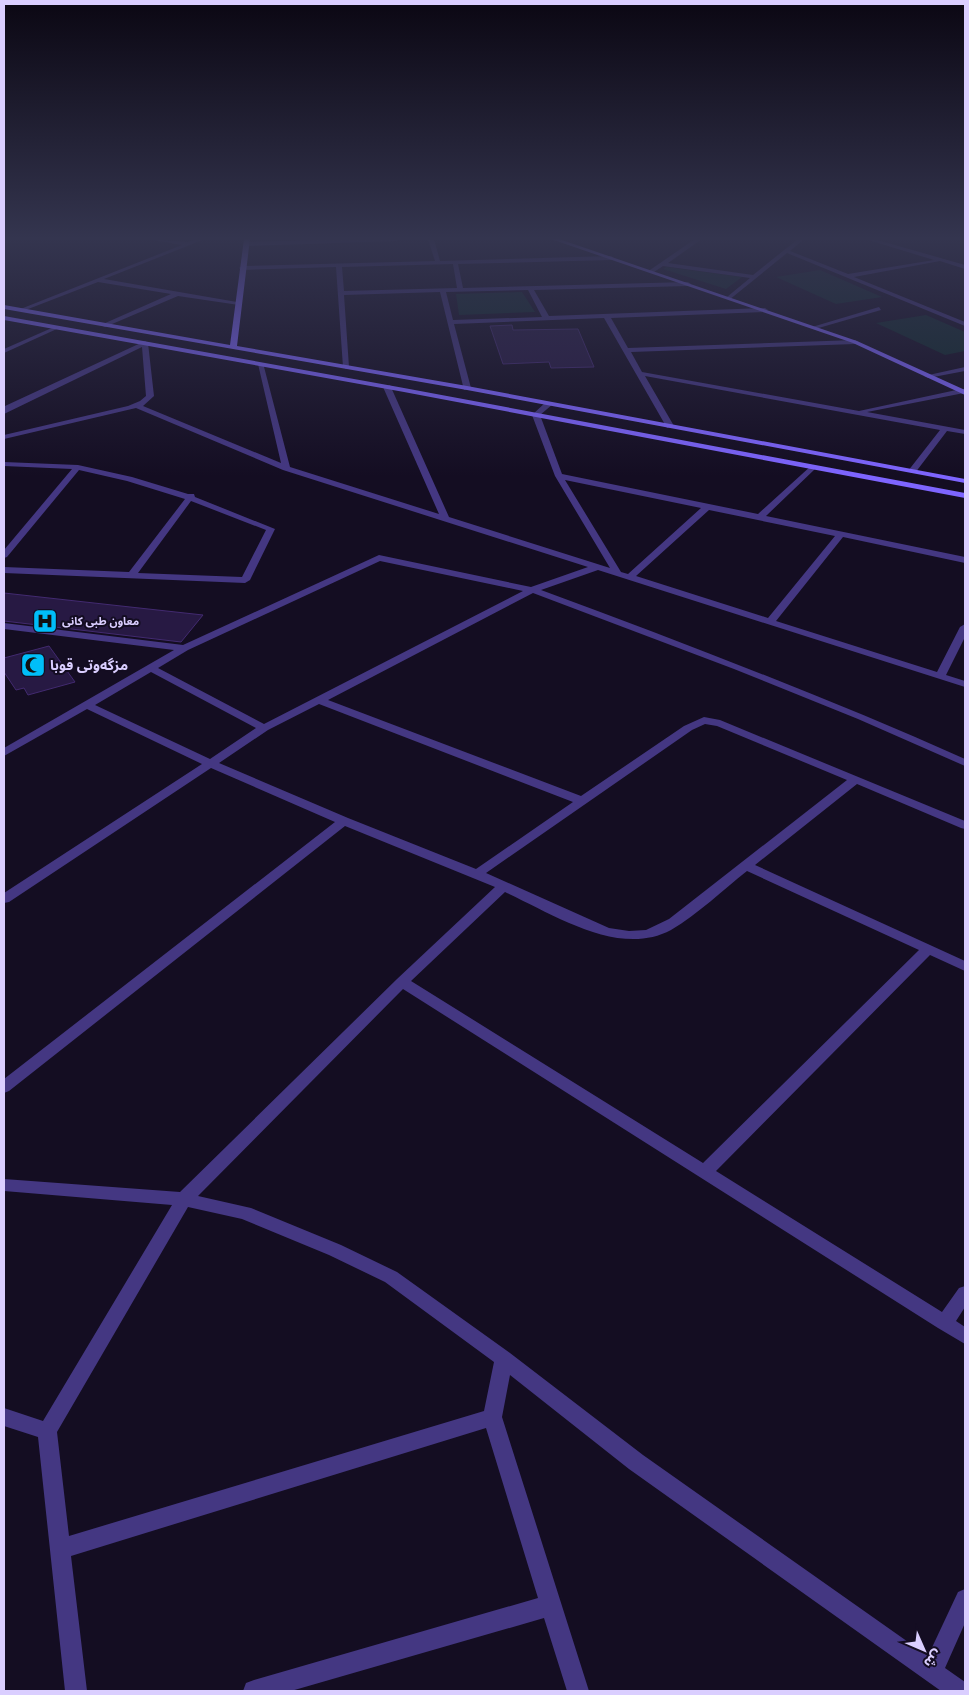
<svg xmlns="http://www.w3.org/2000/svg" width="969" height="1695" font-family="Karla,'Noto Sans Arabic',sans-serif">
<rect width="100%" height="100%" fill="#140d22"/>
<g fill="#10292c">
<path d="M666,267L742,277L726,289L663,269Z"/>
<path d="M820,270L882,297L836,304L776,277Z"/>
<path d="M522,292L535,312L459,315L456,294Z"/>
<path d="M926,315L965,332V351L945,355L876,323Z"/>
</g>
<g fill="#271943" stroke="#422a70">
<path d="M512,325L513,330L578,329L594,367L551,368L549,362L503,364L490,326Z"/>
<path d="M4,593L121,606L203,615L181,642L4,621Z"/>
<path d="M49,646L75,682L28,695L24,688L16,690L4,672V658Z"/>
</g>
<g fill="none" stroke-linecap="round" stroke-linejoin="round">
<path fill="#443782" fill-rule="evenodd" d="M879,307L881,310L815,329L812,327Z"/>
<g fill="#443782" fill-rule="evenodd">
<path d="M147,239L188,242L197,239H205L104,279L237,302L239,303V305L178,296L105,327L103,326V324L171,294L98,282L23,311L18,310L182,245Z"/>
<path d="M346,239H399L396,241L246,246L243,244L246,242Z"/>
<path d="M428,239H434L440,261L611,256L614,258L611,260L458,264L463,288L688,282L691,284L688,286L534,290L549,316L765,308L768,310L765,312L611,318L628,348L855,340L858,342L855,344L631,352L642,372L859,411L961,389H964V393L867,412L965,430V434L947,431L915,473H912L908,471L940,430L645,376L674,426L667,428L604,318L454,324L471,388L464,390L440,292L344,295L349,367L346,369L343,367L336,267L242,270L239,268L242,266L435,261ZM453,264L457,288L344,291L342,267ZM528,290L542,317L453,320L446,292Z"/>
<path d="M695,239H702L668,263L753,275L798,239H804L790,251L848,274L934,260L865,239H874L965,265V269L940,261L854,277L965,322V326L787,253L729,300L727,297L750,278L663,266L654,272H650V270Z"/>
<path d="M54,327L59,328L4,353V349Z"/>
<path d="M145,341L148,343L154,396L143,406L281,463L258,364L263,363L290,467L439,514L383,387L390,385L449,517L610,568L555,476L532,415L546,402L553,404L540,415L562,474L758,514L812,465L816,467L815,469L766,516L965,557V563L843,537L776,621L937,672L960,627L965,624V637L946,675L965,681V687L598,570L541,590C684,643 826,697 965,759V766L858,719L734,669L533,593L328,700L581,796L684,726L704,717L720,720L965,821V829L961,828L857,784L755,865L965,961V971L930,955L716,1171L942,1312L959,1288L965,1286V1307L956,1321L965,1327V1344L938,1328L403,989L198,1196L251,1208L341,1245L397,1272L510,1353L643,1455L928,1656L958,1592L965,1589V1623L945,1668L965,1682V1691H941L629,1469L510,1375L502,1417L589,1691H567L544,1618L291,1691H243L246,1683L254,1680L538,1598L486,1428L71,1556L87,1691H65L38,1437L4,1426V1408L43,1421L172,1205L4,1191V1179L180,1192L397,979L495,887L345,826L9,1091L4,1093V1079L335,822L211,768L9,902L4,903V893L202,764L87,709L4,756V748L174,650L4,629V623L183,645L379,555L531,587L588,567L283,470L136,408L4,439V435L128,406L140,401L146,396L142,347L4,414L5,406ZM565,480L701,508L628,574L621,572ZM709,510L835,536L768,618L636,576ZM380,561L523,591L264,724L158,668L188,650ZM151,672L256,728L210,759L95,705ZM319,704L573,802L476,869L348,818L219,763L268,730ZM705,724L717,726L847,780L669,919L646,930L629,931L609,928L486,873L692,730ZM747,871L919,950L703,1163L411,981L505,892C553,914 619,958 671,930C698,914 723,890 747,871ZM188,1207L242,1219L329,1255L385,1282L494,1362L484,1411L69,1536L57,1432Z"/>
<path d="M965,367V371L928,378L924,376Z"/>
<path d="M4,462L78,465L132,477L188,494H194L195,497L275,529L250,580L245,583L4,573V567L129,572L185,499L127,481L79,470L7,557L4,558V550L72,469L4,466ZM191,501L266,530L242,577L138,573Z"/>
</g>
<g fill="#7e65ff" fill-rule="evenodd">
<path d="M244,239H250L237,346L467,386L965,479V483L467,390L4,309V305L230,345Z"/>
<path d="M551,239H559L857,341L965,390V395L853,343Z"/>
<path d="M4,316L404,388L965,493V498L404,392L4,320Z"/>
</g>
</g>
<linearGradient id="sky" x2="0" y2="1"><stop stop-color="#0b0713"/><stop offset="0.5" stop-color="#34354f"/><stop offset="1" stop-color="#34354f" stop-opacity="0"/></linearGradient>
<rect width="969" height="476" fill="url(#sky)"/>
<defs>
<symbol id="hospital-square" viewBox="-11 -11 22 22"><rect x="-9" y="-9" width="18" height="18" rx="4" fill="#00bef9" stroke="#140d22"/><path d="M-5-5h3v3.5h4V-5h3V5h-3V1.5h-4V5h-3Z" fill="#111"/></symbol>
<symbol id="mosque-square" viewBox="-11 -11 22 22"><rect x="-9" y="-9" width="18" height="18" rx="4" fill="#00bef9" stroke="#140d22"/><path d="M3.5-4.9A6 6 0 1 0 3.5 4.9A5 5 0 1 1 3.5-4.9Z" fill="#111"/></symbol>
</defs>
<g fill-rule="evenodd">
<use href="#hospital-square" x="31" y="607" width="28" height="28"/>
<use href="#mosque-square" x="19" y="651" width="28" height="28"/>
</g>
<g text-anchor="middle" stroke-width="4" stroke-linejoin="round" paint-order="stroke">
<g font-size="11" font-weight="bold" fill="#daceff" stroke="#140d22" text-anchor="start">
<text x="62" y="625">معاون طبی کانی</text>
</g>
<g font-size="14" font-weight="bold" fill="#daceff" stroke="#140d22" text-anchor="start">
<text x="50" y="670">مزگەوتی قوبا</text>
</g>
</g>
<rect width="969" height="1695" fill="none" stroke="#daceff" stroke-width="10"/>
<g transform="translate(924 1650) rotate(135)" stroke="#140d22" stroke-width="4" paint-order="stroke">
<path d="M0-4L9 19L0 12L-9 19Z" fill="#daceff"/>
<text y="-8" font-size="14" font-weight="bold" text-anchor="middle" fill="#daceff">ش</text>
</g>
</svg>
